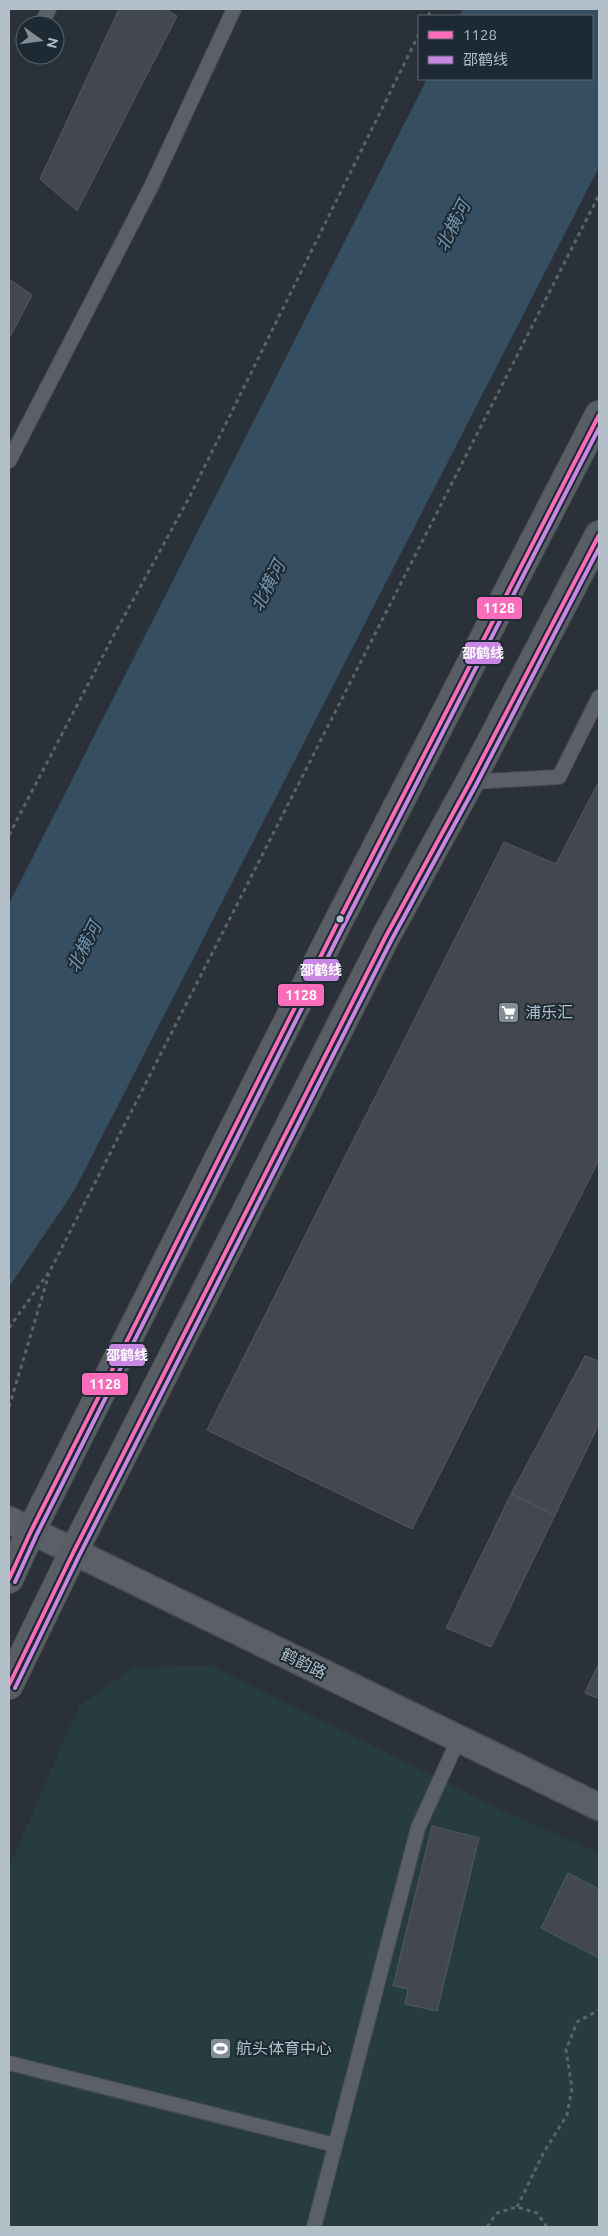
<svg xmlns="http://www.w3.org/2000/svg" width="608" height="2236" font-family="Ubuntu,'Noto Sans SC',sans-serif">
<rect width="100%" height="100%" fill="#2a3138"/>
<path fill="#273d3d" d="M212,1666L506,1812L599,1853V2227H9V1868L79,1706L134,1667Z"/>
<path fill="#364e61" d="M463,9H599V167L74,1191L9,1287V904L427,79H592V16H459Z"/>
<g fill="#42484e" stroke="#52595f">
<path d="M119,9H165L177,16L77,211L40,179Z"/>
<path d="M9,279L32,295L9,339Z"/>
<path d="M599,781V1160L412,1529L207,1430L504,842L556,864Z"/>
<path d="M585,1356L599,1361V1424L555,1515L511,1494Z"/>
<path d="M511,1494L555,1515L491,1647L446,1628Z"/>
<path d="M599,1663V1699L585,1693Z"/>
<path d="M432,1826L479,1838L437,2011L405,2004L408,1989L393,1986Z"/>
<path d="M568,1873L599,1889V1958L541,1928Z"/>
</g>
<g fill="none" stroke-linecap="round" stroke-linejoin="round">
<defs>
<g id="lane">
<path d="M44,19L49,9"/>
<path d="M9,461L151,187L234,9"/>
<path d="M470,782L559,777L599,697"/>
<path d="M9,2063L335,2145"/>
<path d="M314,2227L418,1828L459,1738"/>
</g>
<path id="street" d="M9,1520L599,1807"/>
<g id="secondary">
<path d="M9,1579L31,1531L339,920L599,415"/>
<path d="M9,1685L73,1553L386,936L470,782L599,535"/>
</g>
</defs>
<use href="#lane" stroke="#484d53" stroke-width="16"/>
<use href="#street" stroke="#484d53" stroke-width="29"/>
<use href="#secondary" stroke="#484d53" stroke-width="30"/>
<g stroke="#5d6469" stroke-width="3" stroke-dasharray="4 4" stroke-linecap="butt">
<path d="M428,16L432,9"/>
<path d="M9,835L115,633L190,496L419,34"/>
<path d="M9,1328L51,1269L599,195"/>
<path d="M9,1407L49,1274"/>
<path d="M517,2207L544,2152L567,2115L572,2088L566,2050L577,2022L599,2010"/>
<path d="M487,2227L497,2213L517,2207L537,2213L547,2227"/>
</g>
<use href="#lane" stroke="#5a6066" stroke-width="14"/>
<use href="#street" stroke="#5a6066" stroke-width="26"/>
<use href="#secondary" stroke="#595e64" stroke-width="28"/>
<defs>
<g id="bus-1">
<path d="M9,1579L31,1531L339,920L599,415"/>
<path d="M9,1685L73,1553L386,936L470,782L599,535"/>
</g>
<g id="bus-2">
<path d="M15,1582L37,1534L345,923L599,428"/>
<path d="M15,1688L79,1556L392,939L476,785L599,548"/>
</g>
</defs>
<use href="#bus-1" stroke="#1d2933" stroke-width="8"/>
<use href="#bus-2" stroke="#1d2933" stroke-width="8"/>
<use href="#bus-1" stroke="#fb6dba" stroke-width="4"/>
<use href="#bus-2" stroke="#c787e3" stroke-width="4"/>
</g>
<defs>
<symbol id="supermarket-square" viewBox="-11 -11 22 22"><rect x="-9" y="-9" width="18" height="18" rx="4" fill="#838d96" stroke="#1d2933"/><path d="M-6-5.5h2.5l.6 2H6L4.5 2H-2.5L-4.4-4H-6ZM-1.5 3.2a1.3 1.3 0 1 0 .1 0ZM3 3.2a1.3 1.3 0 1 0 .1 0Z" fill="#fff"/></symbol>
<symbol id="stadium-square" viewBox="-11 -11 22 22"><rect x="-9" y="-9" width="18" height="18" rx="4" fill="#838d96" stroke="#1d2933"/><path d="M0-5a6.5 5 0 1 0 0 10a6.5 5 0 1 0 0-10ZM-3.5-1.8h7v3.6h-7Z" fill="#fff"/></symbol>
</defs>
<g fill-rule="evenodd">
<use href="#supermarket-square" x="496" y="1000" width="25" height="25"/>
<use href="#stadium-square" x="208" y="2036" width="25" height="25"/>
</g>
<circle fill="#b3bfc9" stroke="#1d2933" stroke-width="2" cx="340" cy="919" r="4.5"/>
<g text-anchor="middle" stroke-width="4" stroke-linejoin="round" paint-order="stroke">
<g font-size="16" fill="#b3bfc9" stroke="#1d2933" text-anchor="start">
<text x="525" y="1018">浦乐汇</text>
<text x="236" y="2054">航头体育中心</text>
</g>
<g font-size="16" fill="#b3bfc9" stroke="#1d2933">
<text transform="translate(304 1663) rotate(26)" y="6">鹤韵路</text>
</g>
<g font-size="18" font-style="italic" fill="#7394ac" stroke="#1d2933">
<text transform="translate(453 226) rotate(-63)" y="6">北横河</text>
<text transform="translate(268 586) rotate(-63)" y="6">北横河</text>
<text transform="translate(84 947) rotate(-63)" y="6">北横河</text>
</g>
</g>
<g stroke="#1d2933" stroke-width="2">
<rect x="476" y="596" width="47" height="24" rx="5" fill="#fb6dba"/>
<rect x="464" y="641" width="38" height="24" rx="5" fill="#c787e3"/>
<rect x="302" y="958" width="38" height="24" rx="5" fill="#c787e3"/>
<rect x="277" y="983" width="48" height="24" rx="5" fill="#fb6dba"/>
<rect x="108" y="1343" width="38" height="24" rx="5" fill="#c787e3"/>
<rect x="81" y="1372" width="48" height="24" rx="5" fill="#fb6dba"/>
</g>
<g font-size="14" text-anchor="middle" font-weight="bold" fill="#fff">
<text x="499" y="613">1128</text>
<text x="483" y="658">邵鹤线</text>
<text x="321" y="975">邵鹤线</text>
<text x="301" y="1000">1128</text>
<text x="127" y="1360">邵鹤线</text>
<text x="105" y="1389">1128</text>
</g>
<rect width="608" height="2236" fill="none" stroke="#b3bfc9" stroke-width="20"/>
<rect x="418" y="15" width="175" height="65" fill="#1d2933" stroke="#59656f"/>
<rect x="428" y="31" width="25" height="8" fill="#fb6dba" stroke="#59656f"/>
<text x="463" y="40" font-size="15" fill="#b3bfc9">1128</text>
<rect x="428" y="56" width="25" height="8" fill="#c787e3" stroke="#59656f"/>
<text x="463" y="65" font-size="15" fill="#b3bfc9">邵鹤线</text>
<g transform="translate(40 40) rotate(104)"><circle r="24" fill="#1d2933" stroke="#59656f"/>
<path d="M0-4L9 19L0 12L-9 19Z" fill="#838d96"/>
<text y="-8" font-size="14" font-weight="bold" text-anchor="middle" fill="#b3bfc9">N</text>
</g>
</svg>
